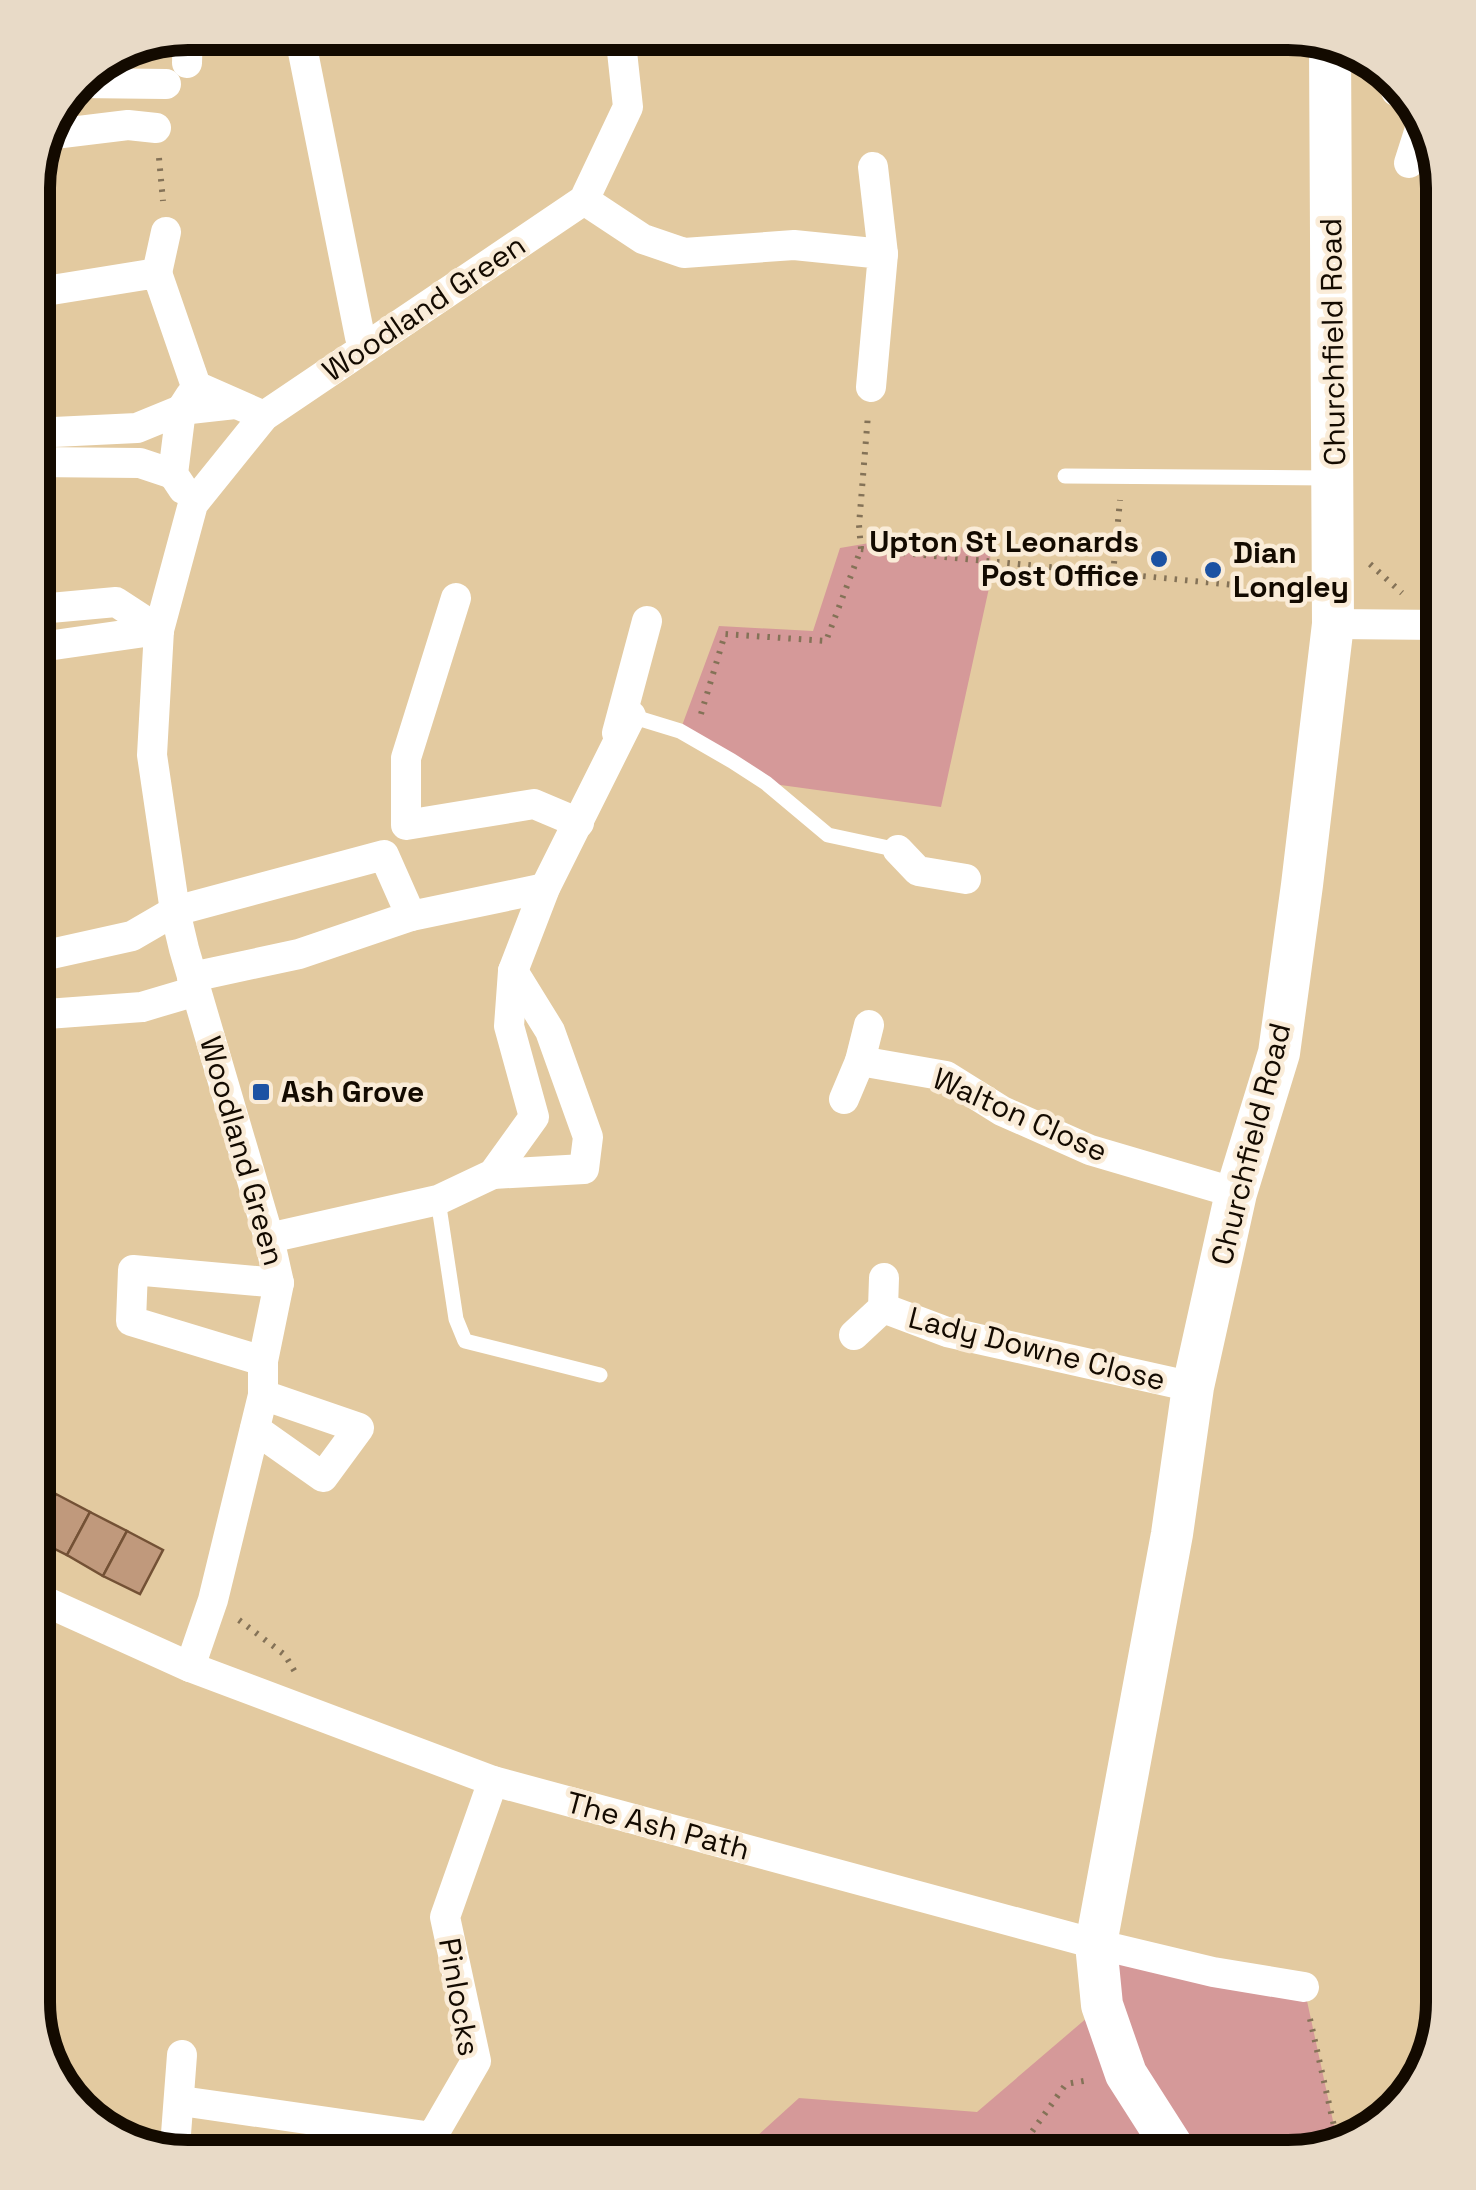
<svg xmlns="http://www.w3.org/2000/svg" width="1476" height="2190" font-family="'Space Grotesk',sans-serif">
<rect width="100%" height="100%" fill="#e3caa0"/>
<g fill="#d59999">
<path d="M887,540L990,550L991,579L941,807L766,783L680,731L719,626L813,631L840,548Z"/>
<path d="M1096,1944L1304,1987L1338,2144L1289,2157H734L799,2098L977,2112L1102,2005Z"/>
</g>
<g fill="#c0997c" stroke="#735135" stroke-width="2.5">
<path d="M56,1494L90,1512L67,1555L33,1538Z"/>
<path d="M90,1512L127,1531L103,1576L67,1555Z"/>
<path d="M127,1531L163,1550L140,1594L103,1576Z"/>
</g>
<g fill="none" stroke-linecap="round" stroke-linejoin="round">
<g stroke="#847257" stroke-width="6" stroke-dasharray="2.5 8" stroke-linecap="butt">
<path d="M159,158L163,201"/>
<path d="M861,549L1298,591"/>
<path d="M1370,564L1402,593"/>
<path d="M1113,574L1120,500"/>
<path d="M701,714L725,634L826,641L861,549L859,525L868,415"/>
<path d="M239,1620L285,1655L295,1672"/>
<path d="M1310,2019L1338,2144"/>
<path d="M793,2157L799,2151L894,2157"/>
<path d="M1014,2157L1066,2084L1089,2080"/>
</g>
<g stroke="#fff" stroke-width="15">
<path d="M1065,476L1331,478"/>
<path d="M631,716L680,731L732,761L766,783L828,835L898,850"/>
<path d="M438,1200L456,1319L465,1341L600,1375"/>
</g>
<g stroke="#fff" stroke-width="30">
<path d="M304,33L300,37L360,337"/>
<path d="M187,63L188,33"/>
<path d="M79,83L166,84"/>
<path d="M1396,91L1409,95"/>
<path d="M54,134L128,125L156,128"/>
<path d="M1409,163L1424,116"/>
<path d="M873,167L883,254"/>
<path d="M584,200L643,239L684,253L794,245L883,254L871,387"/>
<path d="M157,273L166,232"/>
<path d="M33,293L157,273L196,386L264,416"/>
<path d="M33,433L137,428L181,410L235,404"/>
<path d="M33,462L140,463L173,474"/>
<path d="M183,489L173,474L181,410L190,396"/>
<path d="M456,598L406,758V825L534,804L579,823"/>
<path d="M33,613L50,608L116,602L159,630"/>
<path d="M1333,624L1443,625"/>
<path d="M33,648L159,630"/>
<path d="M617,733L647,621"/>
<path d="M898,850L918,871L966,879"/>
<path d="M411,916L545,888"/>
<path d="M33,958L132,936L175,911L384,855L411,916L299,954L192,977"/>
<path d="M33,1015L142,1007L196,991"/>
<path d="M860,1061L946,1076L1002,1111L1090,1150L1236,1193"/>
<path d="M844,1099L860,1061L869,1025"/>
<path d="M493,1174L584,1169L588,1137L550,1031L513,971"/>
<path d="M269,1238L438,1200L493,1174L534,1117L509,1026L513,971L545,888L631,716"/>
<path d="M883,1308L947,1332L1193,1387"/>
<path d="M854,1335L883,1308L884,1278"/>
<path d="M263,1361L131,1321L133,1270L279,1283"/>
<path d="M255,1429L323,1477L359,1428L263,1395"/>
<path d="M33,1596L190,1667L493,1781L1096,1944L1213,1972L1304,1987"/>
<path d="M190,1667L213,1600L263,1395V1361L279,1283L269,1238L184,949L175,911L152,755L159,630L193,504L264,416L584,200L628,107L620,33"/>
<path d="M181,2101L432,2137L476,2061L445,1917L493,1781"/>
<path d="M175,2147L182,2055"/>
</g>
<path stroke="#fff" stroke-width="42" d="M1179,2157L1126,2074L1102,2005L1096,1944L1172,1534L1193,1387L1236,1193L1279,1053L1302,885L1333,624L1330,44"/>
</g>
<g fill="#1c52a3" stroke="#faecd8" stroke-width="4">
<circle cx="1159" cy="559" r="10"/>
<circle cx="1213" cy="570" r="10"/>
<rect x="251" y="1082" width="20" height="20" rx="5"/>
</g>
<g text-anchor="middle" stroke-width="9" stroke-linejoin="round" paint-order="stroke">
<g font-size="30" fill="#130a00" stroke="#faecd8">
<text transform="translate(424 308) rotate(-34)" y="10">Woodland Green</text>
<text transform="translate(1333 342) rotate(-91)" y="10">Churchfield Road</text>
<text transform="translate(1020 1115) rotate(24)" y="10">Walton Close</text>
<text transform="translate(1251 1144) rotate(-76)" y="10">Churchfield Road</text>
<text transform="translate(242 1151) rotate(74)" y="10">Woodland Green</text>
<text transform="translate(1037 1349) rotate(14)" y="10">Lady Downe Close</text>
<text transform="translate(658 1826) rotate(15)" y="10">The Ash Path</text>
<text transform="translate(459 1997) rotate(80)" y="10">Pinlocks</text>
</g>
<g font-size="30" font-weight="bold" fill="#130a00" stroke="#faecd8" text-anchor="start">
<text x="1139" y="552" text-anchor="end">Upton St Leonards<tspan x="1139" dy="34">Post Office</tspan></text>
<text x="1233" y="563">Dian<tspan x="1233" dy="34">Longley</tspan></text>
<text x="281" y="1102">Ash Grove</text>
</g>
</g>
<path d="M0 0H1476V2190H0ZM188 50H1288A138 138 0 0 1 1426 188V2002A138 138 0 0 1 1288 2140H188A138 138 0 0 1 50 2002V188A138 138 0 0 1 188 50Z" fill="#e8dac7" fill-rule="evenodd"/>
<path fill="none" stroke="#130a00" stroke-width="12" d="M188 50H1288A138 138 0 0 1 1426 188V2002A138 138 0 0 1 1288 2140H188A138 138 0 0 1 50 2002V188A138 138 0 0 1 188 50Z"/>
</svg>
